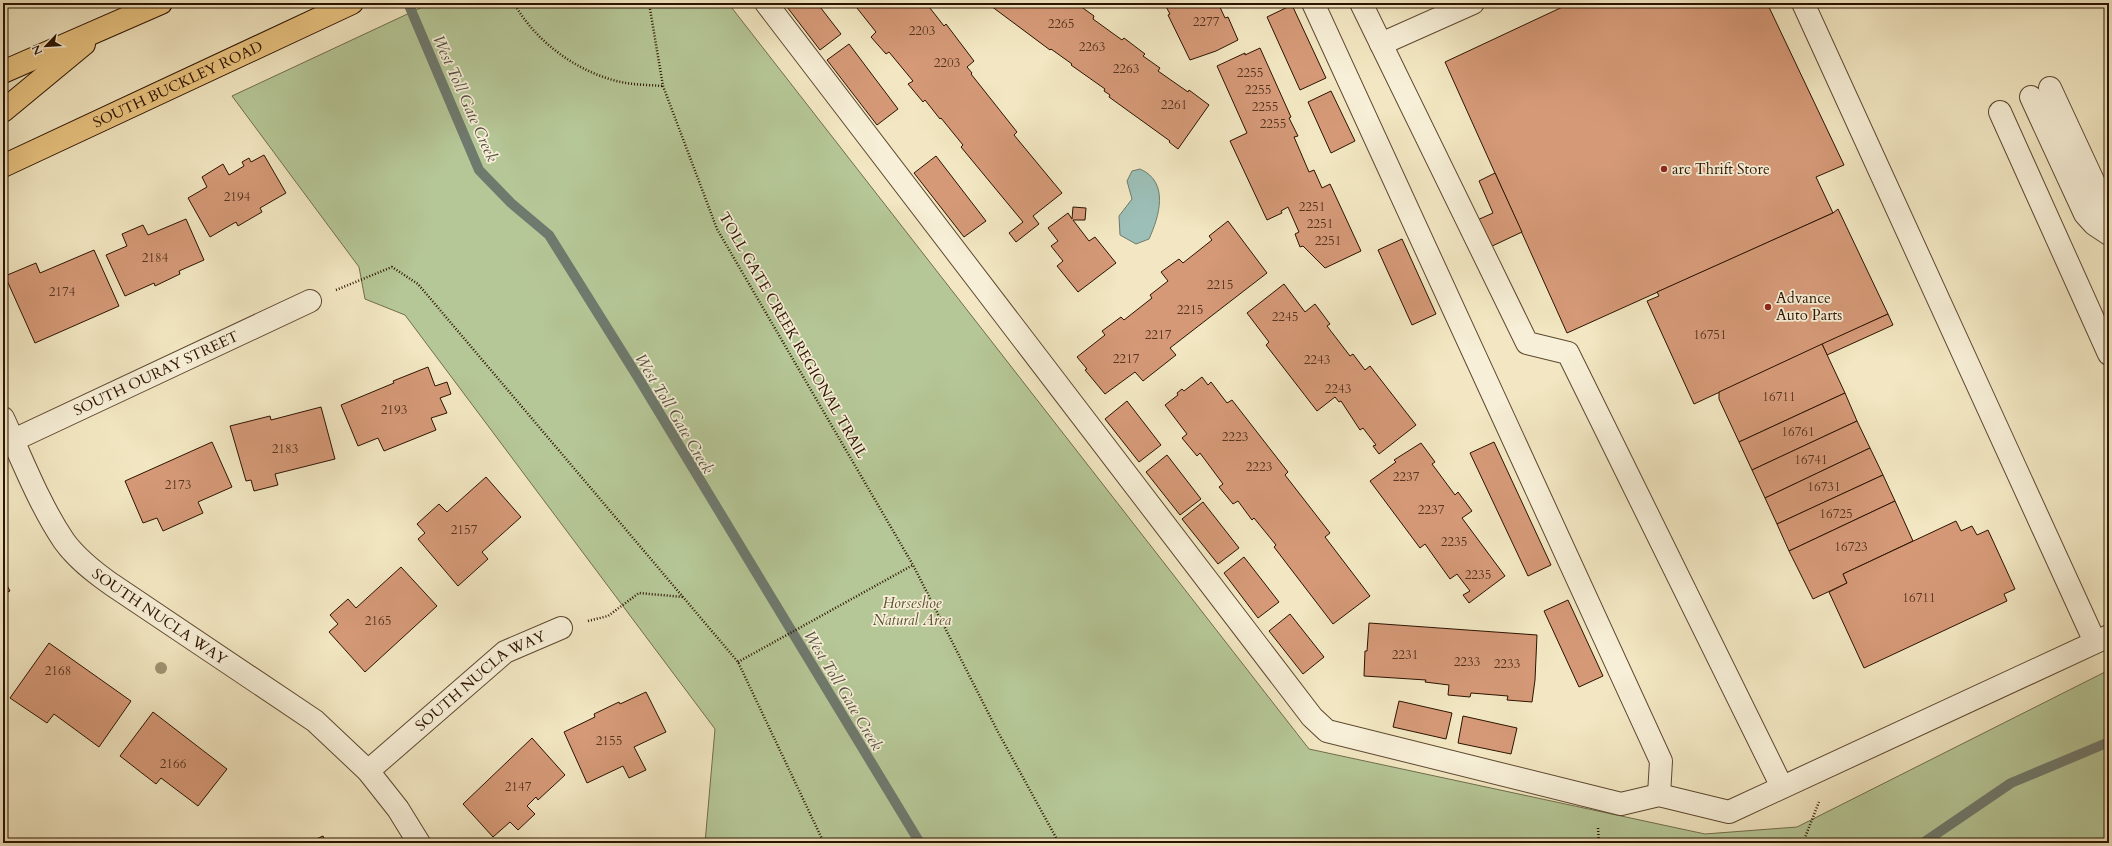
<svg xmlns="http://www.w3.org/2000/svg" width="2112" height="846" font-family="Cardo,serif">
<rect width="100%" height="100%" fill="#f2e7c2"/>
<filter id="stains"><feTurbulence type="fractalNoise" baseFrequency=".005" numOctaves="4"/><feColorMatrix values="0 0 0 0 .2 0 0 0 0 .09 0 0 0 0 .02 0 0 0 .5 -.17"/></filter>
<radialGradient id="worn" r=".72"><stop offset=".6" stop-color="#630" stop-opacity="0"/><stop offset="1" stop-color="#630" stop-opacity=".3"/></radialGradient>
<path fill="#b6c797" stroke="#716d4c" d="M431,3H728L1309,749L1705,834L1797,827L2109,670V843H705L715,729L405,315L365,299L359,267L232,96Z"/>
<path fill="#9cbfb7" stroke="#6f7a6e" d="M1140,169C1170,182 1159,217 1149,239L1136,244L1120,235L1119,216L1132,199L1127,181L1132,171Z"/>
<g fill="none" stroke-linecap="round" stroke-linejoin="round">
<g stroke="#6f7a6e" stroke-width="10">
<path d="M408,3L479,170L511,203L549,235L639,379L920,843"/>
<path d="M1923,843L2011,783L2109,742"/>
</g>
</g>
<g fill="#d59977" stroke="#2c1300">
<path d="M792,3H817L841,34L820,50L787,7Z"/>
<path d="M853,3H926L944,26L946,24L974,61L967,67L972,73L971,74L1017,132L1014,135L1062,193L1033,216L1039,224L1016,242L1009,233L1023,222L961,147L963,145L941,118L940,119L925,100L923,102L908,84L913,81L889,52L886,54L871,37L876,32Z"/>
<path d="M987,3H1065L1070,6L1072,3H1076L1094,16L1093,19L1122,40L1124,38L1145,54L1143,56L1160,68L1158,71L1188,92L1189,90L1209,105L1178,149L1169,142L1170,141L1109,97L1110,95L1104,91L1105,89L1071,65L1072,64L1051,49L1050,50Z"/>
<path d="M1164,3H1218L1225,18L1228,17L1238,40L1216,51L1190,60L1168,15L1170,14Z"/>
<path d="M1571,3H1767L1844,165L1816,177L1833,213L1567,333L1445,62Z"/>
<path d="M1292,5L1326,78L1300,90L1267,17Z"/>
<path d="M849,44L898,109L877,125L827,60Z"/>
<path d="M1260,48L1291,117L1289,118L1298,136L1294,137L1309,172L1314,170L1322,188L1330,184L1361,251L1325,268L1303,246L1300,247L1295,234L1299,232L1288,207L1281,211L1282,213L1267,220L1230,141L1247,133L1217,66L1245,53V55Z"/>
<path d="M1331,91L1355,141L1331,153L1308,102Z"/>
<path d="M264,155L286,193L260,208L262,212L238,226L236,222L210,237L188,198L207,187L202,177L223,164L229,175L244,166L242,162L249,158L251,162Z"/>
<path d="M936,156L986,221L964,237L914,173Z"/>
<path d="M1495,173L1522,232L1488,248L1475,221L1493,213L1479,181Z"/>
<path d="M1073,207L1086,208L1085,220H1073L1089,241L1095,237L1116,263L1078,292L1057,266L1063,261L1051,246L1058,241L1048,228L1068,213L1072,219Z"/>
<path d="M1838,209L1888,314L1694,404L1647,301L1659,296L1657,292L1833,213Z"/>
<path d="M186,219L204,260L179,271L180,274L155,286L154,283L125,296L106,255L127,246L122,234L143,225L148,235Z"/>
<path d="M1228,221L1267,273L1170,348L1176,355L1143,381L1135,372L1105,394L1085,370L1087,369L1077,357L1105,335L1102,331L1121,317L1124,320L1152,298L1150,295L1168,281L1161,272L1179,259L1183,263L1212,240L1209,236Z"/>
<path d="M1402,239L1436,314L1412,325L1378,250Z"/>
<path d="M94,250L119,306L35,343L5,276L36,263L40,273Z"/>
<path d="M1284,284L1305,312L1315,304L1330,324L1327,326L1350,356L1353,354L1365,370L1370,366L1416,425L1379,454L1373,446L1376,445L1363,428L1360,430L1341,401L1339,402L1335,397L1317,411L1266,345L1269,342L1247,313Z"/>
<path d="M1888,314L1893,325L1827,355L1822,344Z"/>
<path d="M1822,344L1845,393L1739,442L1719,399V392Z"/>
<path d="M428,367L435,386L447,382L451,394L440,398L447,413L431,418L436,430L384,451L378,438L358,446L341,405L394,383L393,381Z"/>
<path d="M1202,377L1208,385L1211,382L1227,403L1232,400L1288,472L1285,475L1330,533L1325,537L1370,596L1333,624L1274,547L1276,545L1254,518L1252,520L1238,501L1233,504L1219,487L1223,484L1200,453L1197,456L1182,438L1187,434L1165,405L1178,395L1177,393L1182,389L1184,391Z"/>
<path d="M1845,393L1857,421L1752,470L1739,442Z"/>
<path d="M1127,401L1161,445L1139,462L1105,419Z"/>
<path d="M321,407L335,459L275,474L278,485L254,491L251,480L246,481L230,426L270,416L271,420Z"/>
<path d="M1857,421L1870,448L1765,498L1752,470Z"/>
<path d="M212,442L232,487L198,502L203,513L163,531L157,518L143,523L125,481Z"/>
<path d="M1494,442L1551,565L1528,576L1470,453Z"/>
<path d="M1421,443L1435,462L1432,464L1455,495L1458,492L1472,511L1462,518L1505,576L1469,603L1463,595L1470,591L1457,574L1450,579L1425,544L1420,548L1370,481L1396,462L1394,460Z"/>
<path d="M1870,448L1883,475L1777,524L1765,498Z"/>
<path d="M1167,455L1201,499L1180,515L1146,472Z"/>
<path d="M1883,475L1895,501L1789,551L1777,524Z"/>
<path d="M486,477L521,517L482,552L488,559L458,586L418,539L425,533L417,524L439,504L447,512Z"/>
<path d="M1895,501L1913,541L1843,574L1847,583L1813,599L1789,551Z"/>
<path d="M1203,502L1239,548L1218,564L1182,519Z"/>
<path d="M1956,521L1961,531L1972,526L1977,535L1988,530L2015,589L2004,594L2007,601L1864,668L1829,592L1847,583L1843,574Z"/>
<path d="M1244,557L1279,602L1258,618L1224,573Z"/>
<path d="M401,567L437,606L365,672L329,632L338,624L330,615L348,599L356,608Z"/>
<path d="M3,578L10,591L3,594Z"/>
<path d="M1568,600L1603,676L1579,687L1544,611Z"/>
<path d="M1290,614L1324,657L1303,674L1269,631Z"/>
<path d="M1369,623L1537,635L1535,680L1532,702L1507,700L1508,696L1471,693L1470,697L1448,695L1449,685L1425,682L1426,680L1364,676L1365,651H1367Z"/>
<path d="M49,643L131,701L99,747L54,714L47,723L10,698Z"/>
<path d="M646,692L666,732L634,747L646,770L629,778L623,766L587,783L564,732L595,717L594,714L619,702L620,704Z"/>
<path d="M1399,701L1452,713L1446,739L1393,727Z"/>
<path d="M153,712L227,769L198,806L161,778L156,784L120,756Z"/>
<path d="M1463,716L1517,728L1511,754L1458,743Z"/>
<path d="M532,738L565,775L538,800L536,797L527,806L535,814L518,830L510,822L493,837L463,804Z"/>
<path d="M323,836L326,843H307Z"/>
</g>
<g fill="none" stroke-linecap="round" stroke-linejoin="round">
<defs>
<g id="minor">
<path d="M766,3L1312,717L1327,731L1621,804L1659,795L1729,812L2109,636"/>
<path d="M1313,3L1661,761L1659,795"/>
<path d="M1361,3L1527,343L1568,353L1782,787"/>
<path d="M1803,3L2095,642"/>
<path d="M1381,44L1473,3"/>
<path d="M2050,88L2109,215"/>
<path d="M2031,97L2085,214L2094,224L2109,234"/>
<path d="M2000,112L2109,354"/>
<path id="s1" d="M3,418C22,459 39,504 64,541C77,559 94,572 111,584L315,721L368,771L398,809L419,843"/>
<path id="s2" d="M3,445L310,301"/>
<path id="s3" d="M368,771L505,652L561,628"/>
</g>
<g id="major">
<path d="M3,72L161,3"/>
<path d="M3,111L84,44"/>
<path id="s4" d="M3,166L352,3"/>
</g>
</defs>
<use href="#minor" stroke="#5e4830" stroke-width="24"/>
<use href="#major" stroke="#2c1300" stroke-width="24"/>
<g stroke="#2c1300" stroke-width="2.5" stroke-dasharray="1 2" stroke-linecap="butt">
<path d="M514,3C536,43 581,75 626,83C638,85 651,85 663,86"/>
<path d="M649,3L663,86L717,229L913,565L998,732L1059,843"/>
<path d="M336,290L392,267L418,284L738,662L824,843"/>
<path d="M588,621L608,616L639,593L683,597"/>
<path d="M738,662L913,565"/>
<path d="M1598,828L1599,843"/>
<path d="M1800,843L1804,840L1819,802"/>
</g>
<use href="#minor" stroke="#f7efd7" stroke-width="22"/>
<use href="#major" stroke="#e9c481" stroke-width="22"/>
</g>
<circle fill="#a09574" cx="161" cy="668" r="6"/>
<g fill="#8f2418" stroke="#f7efd7" stroke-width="1.5">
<circle cx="1664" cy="169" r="4"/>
<circle cx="1768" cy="307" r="4"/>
</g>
<g text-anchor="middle" stroke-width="3.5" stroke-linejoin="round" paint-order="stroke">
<g font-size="13" fill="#56341e">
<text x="1206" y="26">2277</text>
<text x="1061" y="28">2265</text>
<text x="922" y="35">2203</text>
<text x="1092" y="51">2263</text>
<text x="947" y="67">2203</text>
<text x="1126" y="73">2263</text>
<text x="1250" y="77">2255</text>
<text x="1258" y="94">2255</text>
<text x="1174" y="109">2261</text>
<text x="1265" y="111">2255</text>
<text x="1273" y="128">2255</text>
<text x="237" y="201">2194</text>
<text x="1312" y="211">2251</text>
<text x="1320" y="228">2251</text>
<text x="1328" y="245">2251</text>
<text x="155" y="262">2184</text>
<text x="1220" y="289">2215</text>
<text x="62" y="296">2174</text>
<text x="1190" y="314">2215</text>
<text x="1285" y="321">2245</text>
<text x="1158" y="339">2217</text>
<text x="1710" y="339">16751</text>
<text x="1126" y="363">2217</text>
<text x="1317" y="364">2243</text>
<text x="1338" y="393">2243</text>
<text x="1779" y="401">16711</text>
<text x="394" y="414">2193</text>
<text x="1798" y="436">16761</text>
<text x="1235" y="441">2223</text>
<text x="285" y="453">2183</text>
<text x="1811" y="464">16741</text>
<text x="1259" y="471">2223</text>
<text x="1406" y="481">2237</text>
<text x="178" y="489">2173</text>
<text x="1824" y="491">16731</text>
<text x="1431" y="514">2237</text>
<text x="1836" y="518">16725</text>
<text x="464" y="534">2157</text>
<text x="1454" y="546">2235</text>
<text x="1851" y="551">16723</text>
<text x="1478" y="579">2235</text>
<text x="1919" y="602">16711</text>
<text x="378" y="625">2165</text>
<text x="1405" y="659">2231</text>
<text x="1467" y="666">2233</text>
<text x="1507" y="668">2233</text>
<text x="58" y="675">2168</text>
<text x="609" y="745">2155</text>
<text x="173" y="768">2166</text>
<text x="518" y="791">2147</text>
</g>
<g font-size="15" fill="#2c1300" stroke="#f7efd7">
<text dy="5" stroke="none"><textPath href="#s4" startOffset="193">SOUTH BUCKLEY ROAD</textPath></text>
<text transform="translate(793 335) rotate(60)" y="5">TOLL GATE CREEK REGIONAL TRAIL</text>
<text dy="5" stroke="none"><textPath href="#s2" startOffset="169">SOUTH OURAY STREET</textPath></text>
<text dy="5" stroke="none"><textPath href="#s1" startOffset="260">SOUTH NUCLA WAY</textPath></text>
<text dy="5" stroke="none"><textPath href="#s3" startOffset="145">SOUTH NUCLA WAY</textPath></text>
</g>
<g font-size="15" fill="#2c1300" stroke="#f7efd7" text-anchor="start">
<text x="1672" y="174">arc Thrift Store</text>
<text x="1776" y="303">Advance<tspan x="1776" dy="17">Auto Parts</tspan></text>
</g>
<g font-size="15" font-style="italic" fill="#5c5235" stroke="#f7efd7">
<text x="912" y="608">Horseshoe<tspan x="912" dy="17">Natural Area</tspan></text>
</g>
<g font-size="16" font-style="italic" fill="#534f40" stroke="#f7efd7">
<text transform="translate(466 98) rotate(66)" y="6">West Toll Gate Creek</text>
<text transform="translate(675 413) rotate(59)" y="6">West Toll Gate Creek</text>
<text transform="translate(844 690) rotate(59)" y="6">West Toll Gate Creek</text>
</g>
</g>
<rect width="2112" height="846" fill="none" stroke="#f2e7c2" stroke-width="16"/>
<rect x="4" y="4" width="2104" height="838" fill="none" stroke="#2c1300" stroke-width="2"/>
<rect x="8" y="8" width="2096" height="830" fill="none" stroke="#2c1300"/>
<g transform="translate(46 46) rotate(245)" stroke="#f7efd7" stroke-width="3" paint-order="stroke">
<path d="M0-3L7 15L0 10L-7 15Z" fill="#2c1300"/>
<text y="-6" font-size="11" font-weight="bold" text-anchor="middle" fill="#2c1300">N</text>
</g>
<rect width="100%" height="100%" filter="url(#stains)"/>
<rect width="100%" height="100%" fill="url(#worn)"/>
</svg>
